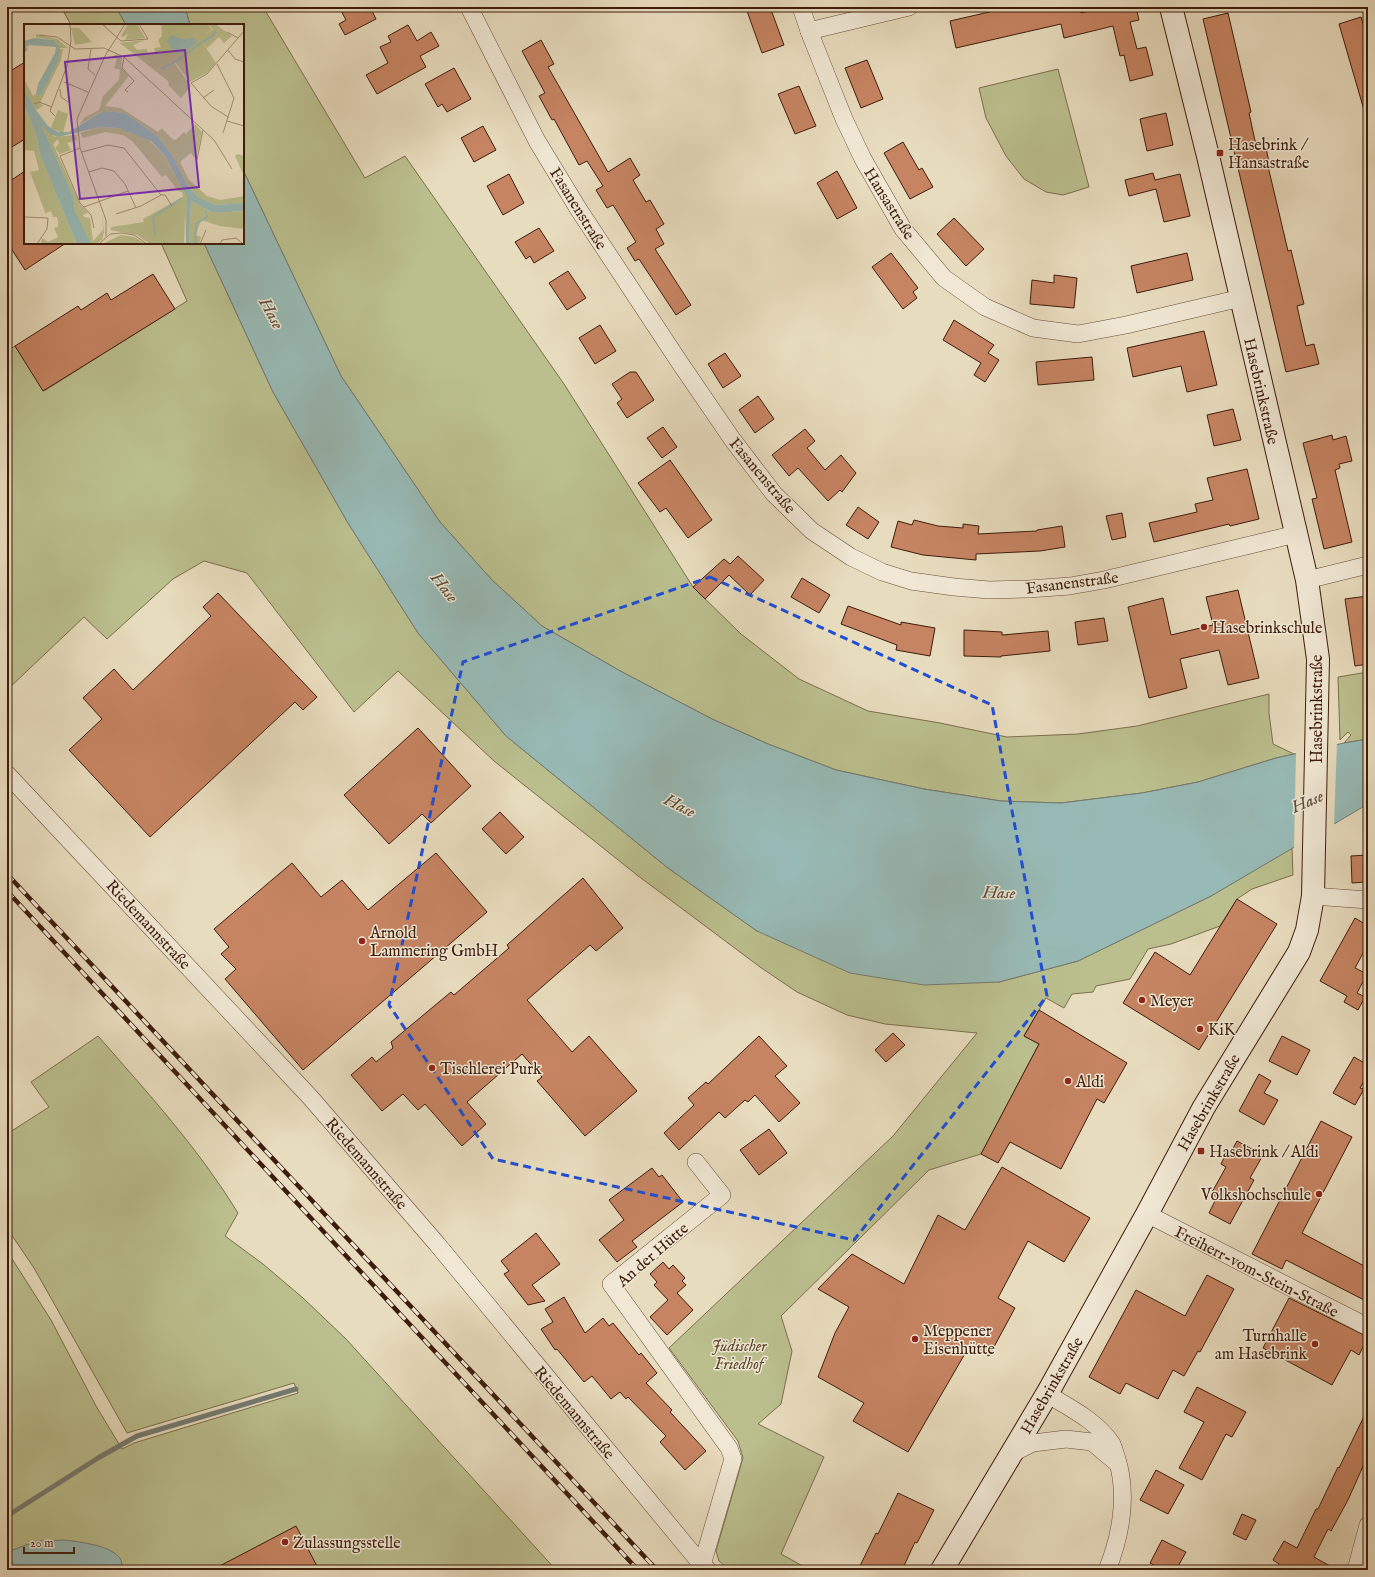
<svg xmlns="http://www.w3.org/2000/svg" width="1375" height="1577" font-family="'IM FELL English',serif">
<rect width="100%" height="100%" fill="#e8dcbe"/>
<filter id="stains"><feTurbulence type="fractalNoise" baseFrequency=".005" numOctaves="4"/><feColorMatrix values="0 0 0 0 .2 0 0 0 0 .09 0 0 0 0 .02 0 0 0 .5 -.17"/></filter>
<radialGradient id="worn" r=".72"><stop offset=".6" stop-color="#630" stop-opacity="0"/><stop offset="1" stop-color="#630" stop-opacity=".3"/></radialGradient>
<g fill="#bbbf8e" stroke="#7c6e4c">
<path d="M61,7H116L126,25H71Z"/>
<path d="M185,7H263L365,178L405,156L564,384L693,587L741,634L799,679L868,711L940,723L1007,737L1078,734L1137,726L1269,694V713L1273,744L1294,754L1276,758L1198,782L1142,793L1061,803L1001,801L924,789L836,770L768,744L712,719L622,672L542,626L492,580L440,522L341,376L243,170V25H190Z"/>
<path d="M1058,69L1089,187L1063,195L1046,192L1024,179L1006,156L986,118L979,88Z"/>
<path d="M161,243H204L273,392L348,523L418,633L506,736L668,868L757,931L999,982L1078,961L1211,896L1292,848L1293,875L1252,889L1237,899L1220,926L1171,944L1148,949L1130,979L1096,986L1093,992L1072,994L1064,1008L1046,998L1024,1036L1039,1044L981,1154L929,1170L781,1316L792,1351L781,1404L758,1424L824,1457L781,1554L810,1570H730L719,1561L716,1551L743,1458L738,1441L669,1348L893,1136L977,1033L885,1024L847,1015L797,992L760,967L637,875L494,761L398,671L354,712L247,573L204,561L173,579L107,639L84,617L7,690V351L15,346L44,391L187,301Z"/>
<path d="M1368,672V739L1344,743L1351,735L1348,732L1340,740L1338,677Z"/>
<path d="M98,1036C147,1092 199,1149 238,1213L225,1236L263,1264L303,1298L346,1339L556,1570H7V1251L51,1320L96,1406L122,1449L134,1443L298,1393L294,1383L127,1433L34,1268L7,1228V1134L49,1107L31,1082Z"/>
</g>
<g fill="#98bab6" stroke="#747b72">
<path d="M116,7H185L190,25H126Z"/>
<path d="M243,170L341,376L440,522L492,580L542,626L622,672L712,719L768,744L836,770L924,789L1001,801L1061,803L1142,793L1198,782L1276,758L1344,743L1368,739V804L1211,896L1078,961L999,982L924,985L850,973L757,931L668,868L506,736L418,633L348,523L273,392L204,243H243Z"/>
<path d="M64,1540C79,1542 113,1545 121,1560C122,1563 122,1567 123,1570H7V1552L37,1541Z"/>
</g>
<path fill="#e8dcbe" d="M1337,742L1334,825L1294,849L1296,751Z"/>
<g fill="none" stroke-linecap="round" stroke-linejoin="round">
<path stroke="#747b72" stroke-width="5" d="M7,1516L98,1458L137,1436L296,1389"/>
</g>
<g fill="#c68462" stroke="#3e1c0b">
<path d="M339,7H370L376,19L345,35L339,24L346,20Z"/>
<path d="M757,7H770L784,45L762,53L747,11Z"/>
<path d="M1011,7H1079L1081,13L1107,7H1136L1139,20L1130,22L1137,49L1146,47L1153,75L1130,81L1124,55L1120,56L1113,26L1064,38L1061,24L956,48L950,21Z"/>
<path d="M1228,13L1251,112L1249,113L1257,150L1266,148L1269,162H1267L1288,251L1291,250L1304,304L1297,306L1306,346L1314,344L1319,364L1286,372L1203,19Z"/>
<path d="M1361,17L1368,40V110H1364L1339,24Z"/>
<path d="M408,25L417,41L431,32L439,46L420,56L426,67L377,94L366,75L388,63L380,47L391,42L388,36Z"/>
<path d="M541,40L554,64L548,67L608,172L630,158L640,175L633,180L646,202L650,200L664,224L656,229L664,244L655,249L691,305L676,315L639,259L635,261L627,248L636,242L613,205L607,208L596,190L603,186L587,161L579,165L554,119L552,120L539,96L545,93L522,51Z"/>
<path d="M867,60L883,99L861,108L845,68Z"/>
<path d="M25,62V139L7,150V73Z"/>
<path d="M454,68L471,99L447,112L442,104L438,107L425,84Z"/>
<path d="M799,86L816,126L795,134L778,94Z"/>
<path d="M1166,113L1173,145L1147,151L1140,119Z"/>
<path d="M483,126L496,150L474,162L461,138Z"/>
<path d="M903,142L919,170L922,168L933,187L910,199L884,153Z"/>
<path d="M25,171V243H66L25,270L7,242V183Z"/>
<path d="M837,171L857,208L837,219L817,183Z"/>
<path d="M1153,173L1155,180L1180,174L1190,216L1164,222L1156,189L1129,196L1125,180Z"/>
<path d="M509,174L524,203L503,215L487,186Z"/>
<path d="M954,218L984,249L966,266L937,234Z"/>
<path d="M539,228L554,251L534,263L530,256L526,259L515,242Z"/>
<path d="M891,253L918,288L913,292L917,298L903,309L872,267Z"/>
<path d="M1187,253L1193,280L1137,293L1131,266Z"/>
<path d="M568,271L586,298L567,310L549,283Z"/>
<path d="M153,274L175,309L43,391L15,346L78,306L81,310L107,293L111,300Z"/>
<path d="M1054,275L1077,278L1074,308L1030,304L1032,280L1054,283Z"/>
<path d="M954,320L994,345L988,353L999,360L985,382L974,375L981,363L943,340Z"/>
<path d="M600,325L616,351L595,364L579,338Z"/>
<path d="M1204,331L1217,385L1187,392L1181,366L1133,377L1127,348Z"/>
<path d="M725,353L741,376L723,388L708,364Z"/>
<path d="M1092,357L1094,380L1038,385L1036,362Z"/>
<path d="M630,372H636L654,400L627,418L617,403L622,399L612,384Z"/>
<path d="M758,396L774,419L755,433L739,410Z"/>
<path d="M1233,409L1241,440L1214,446L1207,415Z"/>
<path d="M663,427L677,447L662,458L647,438Z"/>
<path d="M805,429L815,441L807,448L825,470L841,455L856,473L842,492L840,490L828,501L798,468L789,476L772,455Z"/>
<path d="M1332,435L1333,440L1346,436L1352,461L1339,464L1340,468L1335,470L1352,542L1324,549L1312,499L1317,498L1303,443Z"/>
<path d="M670,460L712,520L688,538L666,508L660,512L638,483Z"/>
<path d="M1247,469L1259,519L1230,526L1229,524L1154,542L1149,523L1197,512L1195,504L1213,500L1207,478Z"/>
<path d="M858,507L879,522L868,539L846,525Z"/>
<path d="M1122,513L1126,537L1112,540L1106,516Z"/>
<path d="M914,520L938,526L963,528V524L979,526L978,534L1037,531V530L1062,526L1065,547L1040,551L976,554V560L923,555L891,547L898,521L912,525Z"/>
<path d="M738,556L764,580L750,595L729,575L705,599L693,587L724,559L730,564Z"/>
<path d="M802,578L830,595L819,613L791,597Z"/>
<path d="M1238,590L1259,678L1228,685L1219,650L1180,659L1187,688L1149,698L1128,607L1163,598L1171,635L1213,625L1206,597Z"/>
<path d="M218,593L317,697L303,710L295,702L150,837L69,750L102,719L83,698L114,669L133,690L211,616L203,607Z"/>
<path d="M1368,596V664L1355,666L1345,599Z"/>
<path d="M848,606L901,625V622L935,628L930,656L896,650L897,645L841,624Z"/>
<path d="M1104,618L1108,641L1078,645L1075,622Z"/>
<path d="M964,630L1002,632V635L1048,631L1050,651L1001,656V657L964,656Z"/>
<path d="M418,728L471,786L431,823L422,814L389,844L344,795Z"/>
<path d="M500,812L524,837L506,854L482,829Z"/>
<path d="M436,853L487,912L303,1070L225,979L236,969L221,954L229,947L214,929L292,863L321,897L342,880L368,910Z"/>
<path d="M1368,855V879H1365L1366,882L1352,883L1351,856Z"/>
<path d="M583,878L623,928L596,951L590,945L527,1000L572,1052L589,1036L637,1091L585,1136L537,1081L542,1077L522,1054L467,1102L486,1124L462,1146L425,1104L418,1110L403,1094L382,1111L351,1075L372,1057L376,1062L393,1048L391,1042L451,992L454,995L509,948L507,945Z"/>
<path d="M1237,899L1277,924L1199,1050L1123,1003L1155,952L1190,975Z"/>
<path d="M1355,918L1368,926V944L1355,968L1367,974L1357,993L1365,997L1358,1010L1344,1002L1347,996L1320,981Z"/>
<path d="M1039,1010L1127,1063L1104,1103L1097,1099L1061,1169L1010,1142L998,1163L981,1154L1039,1044L1024,1036Z"/>
<path d="M893,1033L905,1045L886,1062L875,1050Z"/>
<path d="M759,1036L787,1066L775,1076L800,1103L779,1122L755,1095L748,1102L745,1100L725,1118L719,1112L679,1150L664,1133L694,1105L688,1098L706,1082L708,1084Z"/>
<path d="M1282,1036L1310,1050L1297,1075L1269,1061Z"/>
<path d="M1354,1057L1368,1065V1074L1360,1088L1364,1089L1355,1105L1333,1093Z"/>
<path d="M1259,1074L1271,1081L1264,1093L1278,1100L1264,1125L1239,1111Z"/>
<path d="M1321,1121L1352,1137L1302,1233L1368,1268V1302L1286,1260L1282,1269L1252,1254Z"/>
<path d="M769,1129L787,1153L759,1175L740,1150Z"/>
<path d="M1237,1141L1263,1155L1250,1178L1254,1180L1230,1224L1209,1213L1217,1197L1211,1194L1226,1167L1221,1164L1227,1152L1230,1154Z"/>
<path d="M1002,1167L1090,1218L1064,1262L1028,1241L998,1298L1015,1308L989,1356L970,1345L908,1452L853,1421L864,1403L818,1377L835,1333L849,1307L818,1289L852,1254L904,1284L938,1215L965,1230Z"/>
<path d="M652,1168L659,1177L662,1175L683,1202L632,1241L637,1247L617,1262L599,1240L624,1220L609,1200Z"/>
<path d="M536,1233L560,1264L532,1285L545,1301L528,1305L504,1274L509,1271L501,1261Z"/>
<path d="M663,1262L669,1269L673,1265L685,1278L682,1281L686,1285L677,1293L693,1310L667,1335L650,1317L668,1300L654,1285L657,1282L650,1274Z"/>
<path d="M1207,1275L1234,1289L1200,1352L1198,1351L1184,1376L1173,1370L1158,1399L1126,1383L1120,1394L1089,1377L1136,1290L1185,1316Z"/>
<path d="M564,1297L585,1333L603,1318L609,1326L613,1323L639,1355L641,1353L657,1373L646,1383L672,1410L670,1412L706,1451L685,1470L660,1442L666,1436L628,1397L626,1399L620,1392L611,1399L592,1376L584,1382L557,1349L555,1350L541,1329L553,1322L545,1309Z"/>
<path d="M1289,1298L1368,1337L1359,1355L1351,1350L1332,1385L1263,1348Z"/>
<path d="M1197,1387L1246,1412L1232,1437L1226,1434L1202,1480L1179,1468L1204,1422L1184,1412Z"/>
<path d="M1368,1408V1455L1348,1500L1331,1531L1328,1529L1314,1557L1337,1570H1276L1279,1564L1273,1560L1284,1541L1297,1548L1316,1509H1318L1338,1467L1339,1468Z"/>
<path d="M1156,1470L1184,1485L1168,1514L1140,1500Z"/>
<path d="M898,1493L934,1510L917,1543L915,1542L902,1570H858L876,1533L878,1534Z"/>
<path d="M1242,1514L1256,1520L1246,1540L1233,1534Z"/>
<path d="M296,1526L319,1570H212Z"/>
<path d="M1162,1540L1186,1552L1176,1570H1163L1150,1563Z"/>
</g>
<g fill="none" stroke-linecap="round" stroke-linejoin="round">
<defs>
<g id="street">
<path d="M469,7L537,141L579,210L680,363L732,439L774,494L812,531L851,557L882,572L911,581L954,587L989,590L1029,589L1070,586L1104,580L1296,534"/>
<path d="M801,7L809,31L844,119L863,159L903,229L944,278L985,307L1033,328L1078,334L1126,325L1241,298"/>
<path d="M809,31L909,7"/>
<path d="M1307,580L1368,565"/>
<path d="M7,774L310,1097L437,1244L702,1565L708,1570"/>
<path d="M1313,896L1368,900"/>
<path d="M696,1162L722,1195L611,1284L729,1448L733,1459L702,1565"/>
<path d="M1147,1214L1368,1327"/>
<path d="M1047,1394C1070,1408 1097,1421 1112,1444C1114,1448 1115,1454 1117,1459C1128,1495 1121,1536 1107,1570"/>
<path d="M1011,1454L1033,1443L1066,1439L1092,1442L1118,1464"/>
<path d="M1356,1570L1368,1525"/>
</g>
<path id="secondary" d="M942,1570L1047,1394L1147,1214L1204,1107L1299,952L1307,930L1313,896L1318,659L1307,580L1208,156L1171,7"/>
</defs>
<use href="#street" stroke="#684c38" stroke-width="18"/>
<use href="#secondary" stroke="#3e1c0b" stroke-width="24"/>
<use href="#street" stroke="#f0e8d5" stroke-width="17"/>
<use href="#secondary" stroke="#f0e8d5" stroke-width="22"/>
<defs>
<g id="rail">
<path d="M7,874L657,1570"/>
<path d="M7,891L638,1570"/>
</g>
</defs>
<use href="#rail" stroke="#3e1c0b" stroke-width="4.5"/>
<use href="#rail" stroke="#f0e8d5" stroke-width="3" stroke-dasharray="9" stroke-linecap="butt"/>
</g>
<path fill="none" stroke="#1d4ed8" stroke-width="3" stroke-dasharray="8 5" stroke-linejoin="round" d="M710,577L992,705L1047,996L854,1240L493,1159L389,1005L463,662Z"/>
<g fill="#8f2418" stroke="#f0e8d5" stroke-width="1.5">
<rect x="1216" y="149" width="8" height="8" rx="2"/>
<circle cx="1204" cy="627" r="4"/>
<circle cx="362" cy="941" r="4"/>
<circle cx="1142" cy="1000" r="4"/>
<circle cx="1200" cy="1029" r="4"/>
<circle cx="432" cy="1068" r="4"/>
<circle cx="1068" cy="1081" r="4"/>
<rect x="1197" y="1147" width="8" height="8" rx="2"/>
<circle cx="1319" cy="1194" r="4"/>
<circle cx="915" cy="1339" r="4"/>
<circle cx="1315" cy="1344" r="4"/>
<circle cx="285" cy="1542" r="4"/>
</g>
<g text-anchor="middle" stroke-width="3" stroke-linejoin="round" paint-order="stroke">
<g font-size="16" fill="#3e1c0b" stroke="#f0e8d5" text-anchor="start">
<text x="1228" y="150">Hasebrink /<tspan x="1228" dy="18">Hansastraße</tspan></text>
<text x="1212" y="633">Hasebrinkschule</text>
<text x="370" y="938">Arnold<tspan x="370" dy="18">Lammering GmbH</tspan></text>
<text x="1150" y="1006">Meyer</text>
<text x="1208" y="1035">KiK</text>
<text x="440" y="1074">Tischlerei Purk</text>
<text x="1076" y="1087">Aldi</text>
<text x="1209" y="1157">Hasebrink / Aldi</text>
<text x="1311" y="1200" text-anchor="end">Volkshochschule</text>
<text x="923" y="1336">Meppener<tspan x="923" dy="18">Eisenhütte</tspan></text>
<text x="1307" y="1341" text-anchor="end">Turnhalle<tspan x="1307" dy="18">am Hasebrink</tspan></text>
<text x="293" y="1548">Zulassungsstelle</text>
</g>
<g font-size="16" fill="#3e1c0b" stroke="#f0e8d5">
<text transform="translate(890 203) rotate(58)" y="6">Hansastraße</text>
<text transform="translate(579 208) rotate(58)" y="6">Fasanenstraße</text>
<text transform="translate(1262 391) rotate(77)" y="6">Hasebrinkstraße</text>
<text transform="translate(763 475) rotate(50)" y="6">Fasanenstraße</text>
<text transform="translate(1072 582) rotate(-7)" y="6">Fasanenstraße</text>
<text transform="translate(1316 709) rotate(-90)" y="6">Hasebrinkstraße</text>
<text transform="translate(149 924) rotate(47)" y="6">Riedemannstraße</text>
<text transform="translate(1208 1102) rotate(-60)" y="6">Hasebrinkstraße</text>
<text transform="translate(367 1163) rotate(49)" y="6">Riedemannstraße</text>
<text transform="translate(652 1254) rotate(-41)" y="6">An der Hütte</text>
<text transform="translate(1257 1271) rotate(27)" y="6">Freiherr-vom-Stein-Straße</text>
<text transform="translate(1051 1385) rotate(-60)" y="6">Hasebrinkstraße</text>
<text transform="translate(575 1412) rotate(50)" y="6">Riedemannstraße</text>
</g>
<g font-size="16" font-style="italic" fill="#5d452c" stroke="#f0e8d5">
<text x="739" y="1351">Jüdischer<tspan x="739" dy="18">Friedhof</tspan></text>
</g>
<g font-size="17" font-style="italic" fill="#594b3e" stroke="#f0e8d5">
<text transform="translate(272 313) rotate(62)" y="6">Hase</text>
<text transform="translate(445 587) rotate(52)" y="6">Hase</text>
<text transform="translate(1307 801) rotate(-23)" y="6">Hase</text>
<text transform="translate(680 805) rotate(27)" y="6">Hase</text>
<text transform="translate(999 892) rotate(2)" y="6">Hase</text>
</g>
</g>
<g transform="translate(24 24)">
<rect width="220" height="220" fill="#e8dcbe"/>
<path d="M104,0H113L121,14L101,16L104,9L99,13L97,12ZM137,0H184L188,6L177,12L189,6L192,10L185,0H191L208,12L200,19L195,13L183,24L177,16L192,39L183,49L166,58L151,38L137,45L151,40L167,62L157,74L145,62L144,57L96,19L121,16L109,21L113,26L123,25L124,30L131,28L130,24L137,23L134,16L138,12ZM47,4H55L68,18L51,21ZM12,10L33,15L44,24H36L30,16L12,13ZM36,25H39L37,36L16,79L19,82L12,86L0,65V55L9,72L12,70L17,72L36,33ZM91,30L98,34L97,43L105,52L81,82L97,84L134,108L138,104L148,115L152,116L160,108L162,110L171,100L178,108L173,131L170,133L167,129L156,138L165,156L183,172L197,176L220,172V179L192,181L174,173L164,162L148,131L133,112L101,89L79,87L55,101L61,93L75,86L79,72L95,56L96,46L90,44L93,35L90,34ZM0,80L12,110L16,131L53,220H17L18,214L24,218L34,213L30,204L34,203V197L33,193H29L27,187L22,189V191L6,148L15,146L10,127L0,126ZM34,86L44,90L39,109L27,104ZM18,102L31,113L52,111L53,116L43,119L47,126L36,130L31,124L35,120L34,115L29,120L56,180L64,189L59,191L60,193L66,194L69,217L79,206L78,191L80,208L78,216L72,220H67L61,210L51,187L49,172ZM76,103L95,104L122,113L142,133L163,174L164,201L162,220L161,188L160,220H126L113,211L87,206V203L120,198L119,195L159,173L158,168L154,167L142,151L138,153L109,118L99,111L81,108L59,114L56,109ZM214,130L220,132V152L211,132ZM167,177L189,189L220,187V205L196,202L177,196L172,211L177,213L175,220H165ZM97,211L110,213L122,220H78Z" fill="#bbbf8e"/>
<path d="M148,11L158,15L170,14L173,18L161,28L151,29L143,17ZM10,14L30,16L36,24V33L17,72L12,70L14,60L31,29L32,23L6,21L2,23L4,26L0,29V17ZM0,65L12,86L24,102L34,108H45L79,87L101,89L133,112L148,131L164,162L174,173L192,181L220,179V187L189,189L167,177L165,220H162L163,174L142,133L127,117L95,104L76,103L34,113L26,110L18,102L49,172L51,187L67,220H53L16,131L12,110L0,80Z" fill="#98bab6"/>
<path fill="none" stroke="#98bab6" stroke-width="2" d="M137,45L150,39L178,18L189,12L191,9L189,7M131,211L129,193L158,174M171,220L172,200L183,193L182,187"/>
<path fill="none" stroke="#a48f76" stroke-width="1" d="M78,0L97,17L124,15L115,0M203,8L214,14M15,11L33,13L51,25L80,24L100,33L190,116L208,145M67,25L64,45L71,51M204,26L211,35L220,38M100,34L98,44L110,57L101,66L104,68M193,40L210,74L199,109M40,58L64,68M36,65L37,73L44,78M179,74L190,66M10,80L15,78L28,83M31,92L26,87L43,42L47,17L46,0M204,93L187,82L167,59L183,50L220,7M203,97L220,102M56,124L36,132L56,179L67,191L70,204M58,128L84,121L100,124L137,171M173,136L179,106M65,148L78,144L90,147L101,160L112,184M137,171H141L148,182M60,183L104,167M92,190L117,182L137,171M0,193L24,194L23,205L13,220M82,212V196L56,124L53,95L81,32L101,0M75,220L86,210L98,209L110,211L123,220M176,220L182,206M196,220L198,216L212,214L219,220"/>
<path fill="#7b2cbf" fill-opacity="0.15" stroke="#7b2cbf" stroke-width="2" d="M161,26L175,163L56,175L41,38Z"/>
<rect width="220" height="220" fill="none" stroke="#3e1c0b" stroke-width="2"/>
</g>
<rect width="1375" height="1577" fill="none" stroke="#e8dcbe" stroke-width="24"/>
<rect x="8" y="8" width="1359" height="1561" fill="none" stroke="#3e1c0b" stroke-width="2"/>
<rect x="12" y="12" width="1351" height="1553" fill="none" stroke="#3e1c0b"/>
<path d="M24 1547v6h50v-6" fill="none" stroke="#3e1c0b" stroke-width="2"/>
<text x="30" y="1547" font-size="12" fill="#3e1c0b" stroke="#f0e8d5" stroke-width="3" paint-order="stroke">20 m</text>
<rect width="100%" height="100%" filter="url(#stains)"/>
<rect width="100%" height="100%" fill="url(#worn)"/>
</svg>
